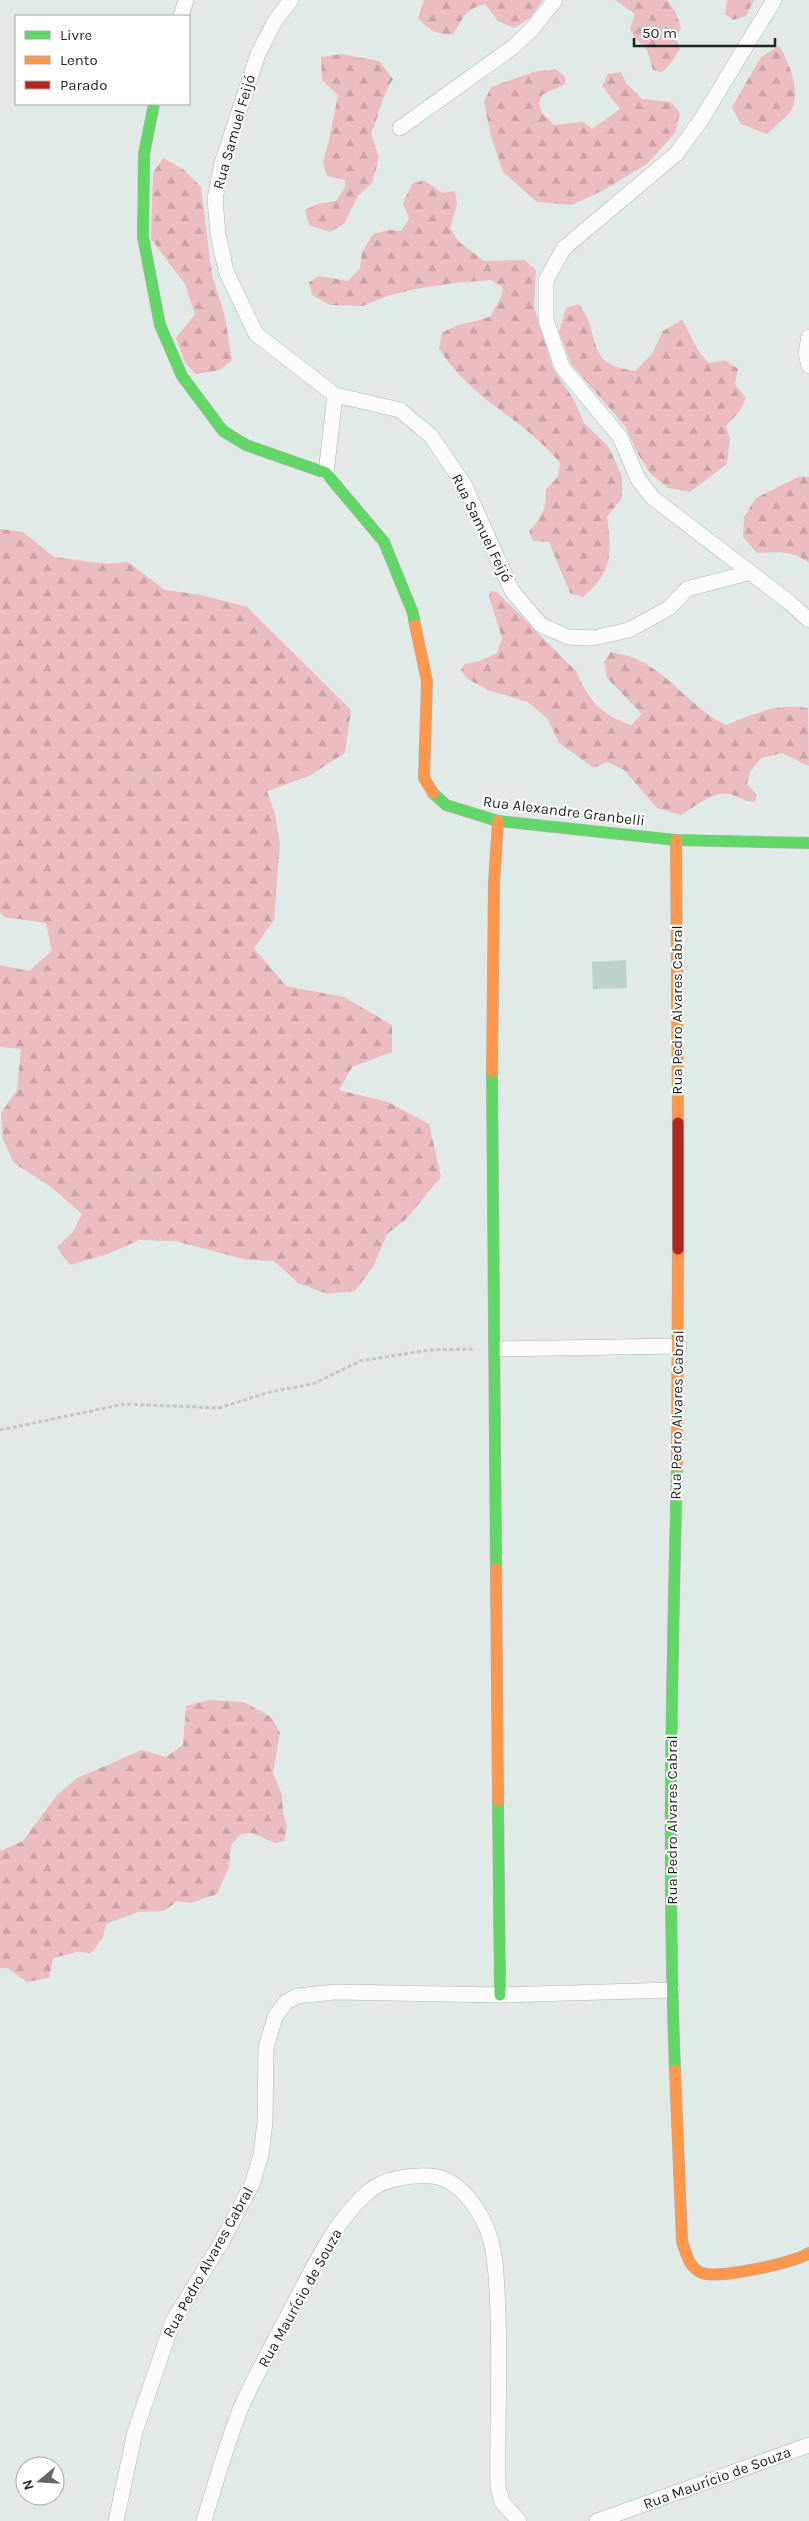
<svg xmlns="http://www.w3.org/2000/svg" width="809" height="2521" font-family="Karla,sans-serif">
<defs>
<pattern id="forest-firs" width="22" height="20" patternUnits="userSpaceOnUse" patternTransform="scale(1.25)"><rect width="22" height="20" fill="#ebbdc1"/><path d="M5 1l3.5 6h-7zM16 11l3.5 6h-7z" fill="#c9a2a6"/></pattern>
</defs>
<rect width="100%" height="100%" fill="#e2eae7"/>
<g fill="url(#forest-firs)">
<path d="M424,0H543L530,18L514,28L498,21L485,4C460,12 467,15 453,34C437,35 429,30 418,18Z"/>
<path d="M615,0H667L676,13L681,28L676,39L680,49L672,62L662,72L653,70L647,50L634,37L630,29L635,14Z"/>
<path d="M727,0H754L746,16L733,20L725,14Z"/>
<path d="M779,46C789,61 803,95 790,112C783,120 774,127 767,134L741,124L732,107L761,57Z"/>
<path d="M342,54L379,61L393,79C381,97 380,114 371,133L379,158L372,183L358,196L344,224L330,232L309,225L305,210L317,204L336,201L345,187V180L327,176L323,162L329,140L338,95L322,80L321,57Z"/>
<path d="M555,69L565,77V84L542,95L539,103L542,113L554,125L583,122L592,129L620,109L602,86L608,74L621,72L626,83L642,99L671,102L680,113L675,133L647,164L602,191L571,205L537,202L503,172L491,136L484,102L491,87L534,72Z"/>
<path d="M163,158L183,169L201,187L212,275L225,317L232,360L220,370L196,374L185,363L176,338L195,314L185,284L151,239L153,173Z"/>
<path d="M424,180L442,193L455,191L457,204L450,228L458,241L484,261L524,260L536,270L534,307L553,368L574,400L584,423L608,446L622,476V498L607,517C612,553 613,572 583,597L570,593L549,542L533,541L529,531C543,517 546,509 546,489L558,477L560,463C524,418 470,400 439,348L442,333C461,321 473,324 491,316C495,305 502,300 503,288L491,280L454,283L415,289L387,296L363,306L330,305L312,295L309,282L319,276L348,281L360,268L362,252L373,234L389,230L401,231L409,219L403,203L412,184Z"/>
<path d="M579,304C583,310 588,318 590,325C598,356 600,366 635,371L652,354L663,331L682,320C692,335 695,351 709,363L725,360L738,369L735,384L746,398L740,411L726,426L730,439L727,464L690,492L668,488L650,473L638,454L625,426L571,364L559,332L566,308Z"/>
<path d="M798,477H809V563C794,550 776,552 757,553L743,537L744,517L756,498Z"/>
<path d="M0,529L23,532L54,557L108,564L128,562L165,590L201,595L247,607L351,710L345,753L309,776L267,791L275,814L280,844L274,920L254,948L286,986L344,997L392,1025V1052L352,1067L339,1090L388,1102L429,1124L441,1177L406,1219L387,1234L373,1267L355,1291L327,1294L298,1283L274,1261L247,1260L175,1241L139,1240L108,1254L70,1265L57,1247L72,1233L82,1214L51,1187L14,1163L3,1140L1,1113L17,1090L21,1049L0,1047V965L29,971L52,951L46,923L4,917L0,912Z"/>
<path d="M490,591L497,592L576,671C589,701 600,714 631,725L642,714L607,678L604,662L611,652C618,654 627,655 634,658C670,673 692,709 726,725C755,714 776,703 808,708L809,766L782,753L761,758L750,772L747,784L757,795L755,802C743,801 743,798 733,795C715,788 695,807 681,815L657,808L624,770L607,762L594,768L559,743L548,719L528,702L488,690L466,678L461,670L465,664L480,661L497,653L502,638L489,597Z"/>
<path d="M209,1700L244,1702L271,1717L280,1733L273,1773L282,1795L283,1812L287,1827L284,1841L275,1843L252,1833L241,1834L231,1845L229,1867L217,1894L191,1903L177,1901L164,1911L138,1912L106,1924L103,1938L91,1953L77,1952L53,1958L49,1978L27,1982L7,1968H0V1849L1,1851L23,1841L57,1795L77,1778L142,1750L166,1757L183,1745L186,1706Z"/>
</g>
<path fill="#bbd3cc" d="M626,960L627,988L593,989L592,962Z"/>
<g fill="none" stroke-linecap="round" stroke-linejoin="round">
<defs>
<g id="street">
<path d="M291,0L275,21L258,54L222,163L215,199L218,234L226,271L256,334L335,395L400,410L431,436L465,486L512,591L541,625L568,637L593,638L629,630L669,608L687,589L748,573"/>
<path d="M774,0L701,120L676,154L564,248L546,280V320L562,367L620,437L638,479L653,498L790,603L809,620"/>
<path d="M181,16L186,0"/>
<path d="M400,128L513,47L532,29L555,0"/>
<path d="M809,337L806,353L809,366"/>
<path d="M326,473L335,395"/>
<path d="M497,1349L679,1346"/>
<path d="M116,2521L135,2432L173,2321L221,2243L252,2184L261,2155L265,2122L266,2048L275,2017L286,2002L297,1996L335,1992L500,1995L672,1990"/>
<path d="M204,2521C215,2484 226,2446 240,2410C256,2373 277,2337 295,2302C315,2264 335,2221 368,2192C384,2178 411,2175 431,2176C461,2178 484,2215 491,2241C497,2265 497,2291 498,2315C500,2372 497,2430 498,2487L502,2502L519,2521"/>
<path d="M597,2521L809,2445"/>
</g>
<g id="fast">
<path d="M154,104L144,154L143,237L160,325L182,376L223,431L246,445L326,473L384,542L413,613L415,625"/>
<path d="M433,793L446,805L498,821L676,840L809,843"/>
<path d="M492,1072L496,1569"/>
<path d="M498,1801L500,1995"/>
<path d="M675,2070C667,1869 672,1668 677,1467"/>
</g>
<g id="slow">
<path d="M415,625L427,681L424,778L433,793"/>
<path d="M676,840L678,1123"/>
<path d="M492,1072L494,882L498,821"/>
<path d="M677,1467L678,1249"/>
<path d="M496,1569L498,1801"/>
<path d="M675,2070L682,2241C686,2253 689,2268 702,2273C719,2279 794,2263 809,2253"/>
</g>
<path id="jam" d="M678,1123V1249"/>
</defs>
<use href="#street" stroke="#adb4b1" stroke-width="16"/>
<use href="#fast" stroke="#adb4b1" stroke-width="12"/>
<use href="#slow" stroke="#adb4b1" stroke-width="12"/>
<use href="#jam" stroke="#adb4b1" stroke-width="12"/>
<path stroke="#c5c8c7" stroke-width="3" stroke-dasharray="4 2.5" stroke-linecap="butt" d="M0,1430L125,1404L219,1408L270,1392L313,1384L360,1361L429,1350L475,1349"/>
<use href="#street" stroke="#fbfcfb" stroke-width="15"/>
<use href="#fast" stroke="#63d668" stroke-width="11"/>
<use href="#slow" stroke="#ff974d" stroke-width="11"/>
<use href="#jam" stroke="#b3261e" stroke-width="11"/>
</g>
<g text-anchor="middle" stroke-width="4" stroke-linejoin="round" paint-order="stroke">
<g font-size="15" fill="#1d2221" stroke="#fff">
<text transform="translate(234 132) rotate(-74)" y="5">Rua Samuel Feijó</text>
<text transform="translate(482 528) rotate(64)" y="5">Rua Samuel Feijó</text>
<text transform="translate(564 811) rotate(7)" y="5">Rua Alexandre Granbelli</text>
<text transform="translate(677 1010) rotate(-90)" y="5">Rua Pedro Alvares Cabral</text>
<text transform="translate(677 1415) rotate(-89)" y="5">Rua Pedro Alvares Cabral</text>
<text transform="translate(672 1820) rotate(-90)" y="5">Rua Pedro Alvares Cabral</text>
<text transform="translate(208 2262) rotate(-61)" y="5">Rua Pedro Alvares Cabral</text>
<text transform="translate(300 2298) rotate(-61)" y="5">Rua Maurício de Souza</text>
<text transform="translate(717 2478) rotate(-20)" y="5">Rua Maurício de Souza</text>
</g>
</g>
<rect x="15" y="15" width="175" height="90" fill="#ffffff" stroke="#a5a7a6"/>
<rect x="25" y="31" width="25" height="8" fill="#63d668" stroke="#a5a7a6"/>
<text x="60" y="40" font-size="15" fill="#1d2221">Livre</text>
<rect x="25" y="56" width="25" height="8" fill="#ff974d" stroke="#a5a7a6"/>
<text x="60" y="65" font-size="15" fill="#1d2221">Lento</text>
<rect x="25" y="81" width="25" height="8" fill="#b3261e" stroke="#a5a7a6"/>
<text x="60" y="90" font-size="15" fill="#1d2221">Parado</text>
<g transform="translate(40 2481) rotate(252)"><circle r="24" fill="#ffffff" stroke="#a5a7a6"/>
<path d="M0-4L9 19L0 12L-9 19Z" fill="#626866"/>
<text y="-8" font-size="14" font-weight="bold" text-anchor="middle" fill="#1d2221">N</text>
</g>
<path d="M634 38v8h141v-8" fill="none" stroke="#1d2221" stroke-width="2.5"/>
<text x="642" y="38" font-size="15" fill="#1d2221" stroke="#ffffff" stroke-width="4" paint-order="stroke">50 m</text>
</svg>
